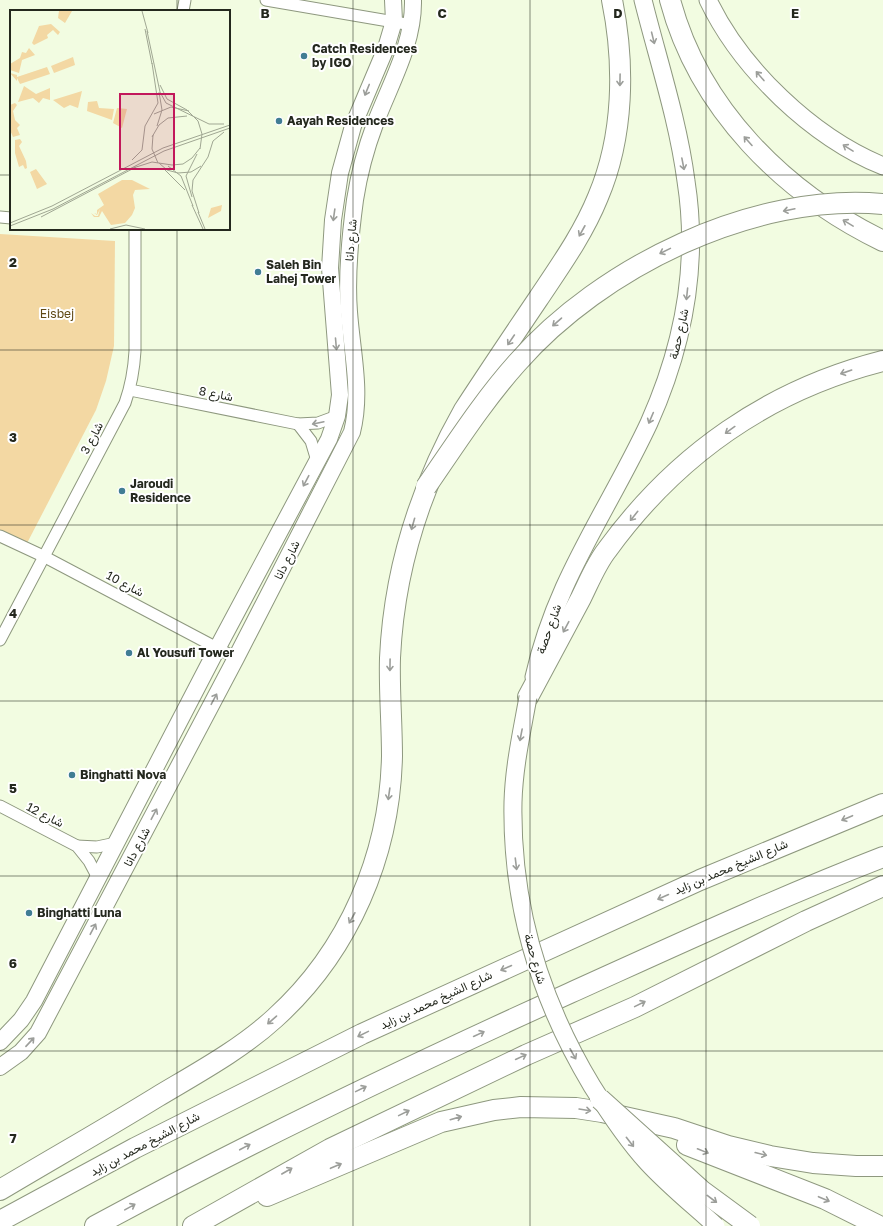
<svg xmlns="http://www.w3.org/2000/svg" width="883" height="1226" font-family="'Golos Text',Vazirmatn,sans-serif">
<rect width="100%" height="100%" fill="#f2fce1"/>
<path fill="#f3d8a3" d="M0,234L115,241L114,346L106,381L96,410L24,549L0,537Z"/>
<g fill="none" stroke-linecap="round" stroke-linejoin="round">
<defs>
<g id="street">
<path d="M266,0L412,25"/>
<path d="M183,11L185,0"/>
<path d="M0,217L11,218"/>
<path d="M130,390L298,424L318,423L337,416"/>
<path d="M298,424L311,441L317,461"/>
<path d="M0,536L43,556L236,658"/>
<path d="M0,640L125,403C131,386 134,369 135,351V229"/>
<path d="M0,806L77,846L89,861L98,878"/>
<path d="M77,846L97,847L116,843"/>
</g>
<g id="secondary">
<path d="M0,1042L21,1020L34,1001L218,647L329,439L337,416L340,395L330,268L333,220L340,173L353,126L386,48L394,21L393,0"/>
<path d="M0,1067L21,1052L38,1033L236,658L352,432C362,392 352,353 349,312C346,275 350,237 355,200C359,174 366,148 375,124C390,84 414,44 413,0"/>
</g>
<g id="primary">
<path d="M708,0C741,69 812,137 883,166"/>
<path d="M534,677C541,646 551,617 564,588C589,532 623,479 649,423C683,347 699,264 686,181C678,120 658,60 643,0"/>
</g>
<g id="highway">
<path d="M670,0C699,109 784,193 883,241"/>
<path d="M528,697C546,664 563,631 581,598C589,582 596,564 607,550C676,455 769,390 883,361"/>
<path d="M687,1145L825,1199L879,1226"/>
<path d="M0,1190C52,1159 105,1129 157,1097C197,1073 240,1050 275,1018C349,951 390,855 392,756C392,723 389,690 390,658C394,570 421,486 464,410C488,373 513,336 538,299C560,266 583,234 598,197C624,136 625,64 612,0"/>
<path d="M267,1196L441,1122L494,1110L521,1107L576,1108L602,1112L674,1128L728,1146L770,1156L813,1163L856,1166H883"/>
<path d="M0,1221L135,1148L362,1034L700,880L883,804"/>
<path d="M95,1226C251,1141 409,1066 570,993C674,946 777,898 883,857"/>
<path d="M193,1226L330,1149L526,1055L635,1007L806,921L883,886"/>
</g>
</defs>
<use href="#street" stroke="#8e987f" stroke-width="13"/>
<use href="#secondary" stroke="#8e987f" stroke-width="18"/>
<use href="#primary" stroke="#8e987f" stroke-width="19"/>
<use href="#highway" stroke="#8e987f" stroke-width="22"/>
<use href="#street" stroke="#fff" stroke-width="11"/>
<use href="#secondary" stroke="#fff" stroke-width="16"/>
<use href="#primary" stroke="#fff" stroke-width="17"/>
<use href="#highway" stroke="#fff" stroke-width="20"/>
<defs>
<path id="primary-bridge" d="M528,697C522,731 514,766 513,802C511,905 539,998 592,1086C609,1113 626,1139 647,1162C668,1185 693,1205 716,1226"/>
<g id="highway-bridge">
<path d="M426,487C455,445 483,401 517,363C601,267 754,192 883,204"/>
<path d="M600,1099L701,1190L750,1226"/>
</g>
</defs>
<use href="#primary-bridge" stroke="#8e987f" stroke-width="19" stroke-linecap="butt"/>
<use href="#highway-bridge" stroke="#8e987f" stroke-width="22" stroke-linecap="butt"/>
<use href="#primary-bridge" stroke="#fff" stroke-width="17"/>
<use href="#highway-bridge" stroke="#fff" stroke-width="20"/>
</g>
<defs><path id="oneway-shaft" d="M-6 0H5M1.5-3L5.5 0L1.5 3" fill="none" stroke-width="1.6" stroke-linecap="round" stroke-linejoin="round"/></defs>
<g stroke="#9c9e9a">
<use href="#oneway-shaft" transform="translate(653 38) rotate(76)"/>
<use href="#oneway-shaft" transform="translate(760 76) rotate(-131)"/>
<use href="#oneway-shaft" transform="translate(620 80) rotate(91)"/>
<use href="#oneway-shaft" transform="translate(367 90) rotate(112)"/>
<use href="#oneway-shaft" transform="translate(748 141) rotate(-132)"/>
<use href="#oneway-shaft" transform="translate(848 148) rotate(-148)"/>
<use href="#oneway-shaft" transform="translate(683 164) rotate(79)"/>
<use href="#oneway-shaft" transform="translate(789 210) rotate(168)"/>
<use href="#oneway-shaft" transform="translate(334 215) rotate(98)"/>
<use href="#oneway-shaft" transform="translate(848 223) rotate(-149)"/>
<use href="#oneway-shaft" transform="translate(582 231) rotate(119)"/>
<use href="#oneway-shaft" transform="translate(665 251) rotate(154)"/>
<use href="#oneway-shaft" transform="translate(687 294) rotate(96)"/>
<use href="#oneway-shaft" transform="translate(557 322) rotate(139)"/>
<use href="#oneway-shaft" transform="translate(511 340) rotate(124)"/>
<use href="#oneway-shaft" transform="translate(336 344) rotate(85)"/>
<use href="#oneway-shaft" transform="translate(846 372) rotate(161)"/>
<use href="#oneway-shaft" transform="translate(651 418) rotate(113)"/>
<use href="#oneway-shaft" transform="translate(318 423) rotate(168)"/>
<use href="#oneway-shaft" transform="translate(730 430) rotate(144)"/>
<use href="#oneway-shaft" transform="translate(306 481) rotate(118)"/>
<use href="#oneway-shaft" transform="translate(634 516) rotate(129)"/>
<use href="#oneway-shaft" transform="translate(413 524) rotate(106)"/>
<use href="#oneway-shaft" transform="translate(566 627) rotate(118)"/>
<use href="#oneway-shaft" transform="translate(390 665) rotate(91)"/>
<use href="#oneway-shaft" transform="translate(214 699) rotate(-62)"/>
<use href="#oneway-shaft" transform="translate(521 735) rotate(101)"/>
<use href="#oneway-shaft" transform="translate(389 794) rotate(98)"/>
<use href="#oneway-shaft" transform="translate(154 814) rotate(-62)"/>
<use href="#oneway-shaft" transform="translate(847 818) rotate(157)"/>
<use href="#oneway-shaft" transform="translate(516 864) rotate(83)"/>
<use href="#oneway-shaft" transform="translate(663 897) rotate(156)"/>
<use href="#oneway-shaft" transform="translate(352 918) rotate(119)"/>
<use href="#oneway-shaft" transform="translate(93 929) rotate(-62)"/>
<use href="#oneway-shaft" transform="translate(506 968) rotate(156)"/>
<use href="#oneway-shaft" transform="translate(640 1004) rotate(-26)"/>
<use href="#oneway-shaft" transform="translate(272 1020) rotate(139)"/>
<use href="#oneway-shaft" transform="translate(363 1034) rotate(154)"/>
<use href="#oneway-shaft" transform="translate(479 1034) rotate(-25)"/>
<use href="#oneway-shaft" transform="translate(30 1042) rotate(-47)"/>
<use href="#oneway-shaft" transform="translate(573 1054) rotate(61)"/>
<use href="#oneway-shaft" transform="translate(521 1057) rotate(-25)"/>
<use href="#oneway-shaft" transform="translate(361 1089) rotate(-26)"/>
<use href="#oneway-shaft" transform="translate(585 1110) rotate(9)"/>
<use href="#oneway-shaft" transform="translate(404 1113) rotate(-26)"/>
<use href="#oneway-shaft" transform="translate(456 1118) rotate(-16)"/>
<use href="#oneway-shaft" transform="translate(630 1142) rotate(52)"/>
<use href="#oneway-shaft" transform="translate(245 1147) rotate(-28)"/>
<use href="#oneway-shaft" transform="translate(703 1151) rotate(22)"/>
<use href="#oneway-shaft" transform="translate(761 1154) rotate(14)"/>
<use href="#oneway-shaft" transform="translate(336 1166) rotate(-23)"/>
<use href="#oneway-shaft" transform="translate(287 1171) rotate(-30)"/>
<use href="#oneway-shaft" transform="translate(712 1199) rotate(37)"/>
<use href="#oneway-shaft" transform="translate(824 1199) rotate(23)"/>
<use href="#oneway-shaft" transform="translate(130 1207) rotate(-29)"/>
</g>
<path fill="none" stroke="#24281e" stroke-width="1" stroke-opacity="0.55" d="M177,0V11M353,0V1226M530,0V1226M706,0V1226M0,175H11M229,175H883M177,229V1226M0,350H883M0,525H883M0,701H883M0,876H883M0,1051H883"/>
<g fill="#417d94" stroke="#fff" stroke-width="1.5">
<circle cx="304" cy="56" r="4"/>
<circle cx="279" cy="121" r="4"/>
<circle cx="258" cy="272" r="4"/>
<circle cx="122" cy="491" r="4"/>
<circle cx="129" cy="653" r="4"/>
<circle cx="72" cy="775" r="4"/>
<circle cx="29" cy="913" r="4"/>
</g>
<g text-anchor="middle" stroke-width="4" stroke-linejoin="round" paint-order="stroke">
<g font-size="12" font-weight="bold" fill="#24281e" stroke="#fff" text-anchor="start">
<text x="312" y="53">Catch Residences<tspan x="312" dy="14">by IGO</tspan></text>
<text x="287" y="125">Aayah Residences</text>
<text x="266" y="269">Saleh Bin<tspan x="266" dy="14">Lahej Tower</tspan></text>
<text x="130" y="488">Jaroudi<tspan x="130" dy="14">Residence</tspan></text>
<text x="137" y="657">Al Yousufi Tower</text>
<text x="80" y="779">Binghatti Nova</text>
<text x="37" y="917">Binghatti Luna</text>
</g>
<g font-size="12" fill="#24281e" stroke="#fff">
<text transform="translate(351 240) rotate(-85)" y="4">شارع دانا</text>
<text transform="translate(679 334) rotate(-77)" y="4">شارع حصة</text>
<text transform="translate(216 394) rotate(11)" y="4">شارع 8</text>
<text transform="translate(92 438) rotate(-62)" y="4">شارع 3</text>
<text transform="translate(287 560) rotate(-63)" y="4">شارع دانا</text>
<text transform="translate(125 584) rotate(28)" y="4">شارع 10</text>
<text transform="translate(549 629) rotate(-70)" y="4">شارع حصة</text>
<text transform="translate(45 815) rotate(27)" y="4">شارع 12</text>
<text transform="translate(137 847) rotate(-62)" y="4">شارع دانا</text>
<text transform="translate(731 867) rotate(-23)" y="4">شارع الشيخ محمد بن زايد</text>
<text transform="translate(535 959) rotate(74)" y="4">شارع حصة</text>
<text transform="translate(436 1000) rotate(-25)" y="4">شارع الشيخ محمد بن زايد</text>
<text transform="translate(145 1144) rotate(-28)" y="4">شارع الشيخ محمد بن زايد</text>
</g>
<g font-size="12" fill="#604915" stroke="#fff">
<text x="57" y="318">Eisbej</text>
</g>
</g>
<g transform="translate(10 10)">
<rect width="220" height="220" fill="#f2fce1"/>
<path d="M49,1H62L55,13L48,8ZM41,14L50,22L48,25L43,20L37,25L38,28L24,35L22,33L29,16ZM19,38L25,45L12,50L9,63L0,60V54L10,48L12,42L16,43ZM63,47L65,55L44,63L41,56ZM37,57L40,64L10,74L7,68V71L0,63L7,65V67ZM14,76L26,84L40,78V90L33,88L29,93L23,88L8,92ZM72,81L68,98L60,95L54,98L43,90ZM87,91L89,98L104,99L102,110L77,101L78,92ZM5,93L7,95L3,101L5,110L10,115L7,118L10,125L3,127L0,120V95ZM107,98L117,99L112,118L103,113ZM10,129L12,132L9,136L16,151L17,158L15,159L13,155L9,157L5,143V130ZM26,159L37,174L27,179L20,162ZM112,170H122L140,179L125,180L123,185L125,198L122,205L115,213L101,215L92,201L89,207H84L81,203L85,206H88L90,199L87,205L84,203L87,204V200L94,195L88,184ZM212,195L211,201L198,208L201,198Z" fill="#f3d8a3"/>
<path fill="none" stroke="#a0a793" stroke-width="1" d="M132,1L138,23M135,19L142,54M137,21L150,82L156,93L199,114H214M150,75L157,89L177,100L188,111L192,124L190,139M144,104L161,97L179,101M147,116L152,100L149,82M143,125L142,139L148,153M142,127L149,115L158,108L177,106M122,150L132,140L135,116L148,93L142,53M149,153L157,160L168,163L181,162L191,156M158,156L171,166L183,196M123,158L142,152L162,155L173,154L182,148L190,138M154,159L175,180M182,187L176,166L187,144M182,195L193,219M188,202L195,219M189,203L182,181L183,170L198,147L203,131L214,122M31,207L126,157M0,213L42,196L153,138L220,115M0,216L43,199L154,141L220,118M100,219L116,215L135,219"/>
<path fill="#c2185b" fill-opacity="0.15" stroke="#c2185b" stroke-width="2" d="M110,84H164V159H110Z"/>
<rect width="220" height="220" fill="none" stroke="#24281e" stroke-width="2"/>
</g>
<g font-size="13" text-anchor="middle" font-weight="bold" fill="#24281e" stroke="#fff" stroke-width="4" stroke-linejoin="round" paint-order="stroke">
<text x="265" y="18">B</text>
<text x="442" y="18">C</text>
<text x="618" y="18">D</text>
<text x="795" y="18">E</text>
<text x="13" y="267">2</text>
<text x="13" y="442">3</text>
<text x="13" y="618">4</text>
<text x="13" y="793">5</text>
<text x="13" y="968">6</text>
<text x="13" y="1143">7</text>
</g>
</svg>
